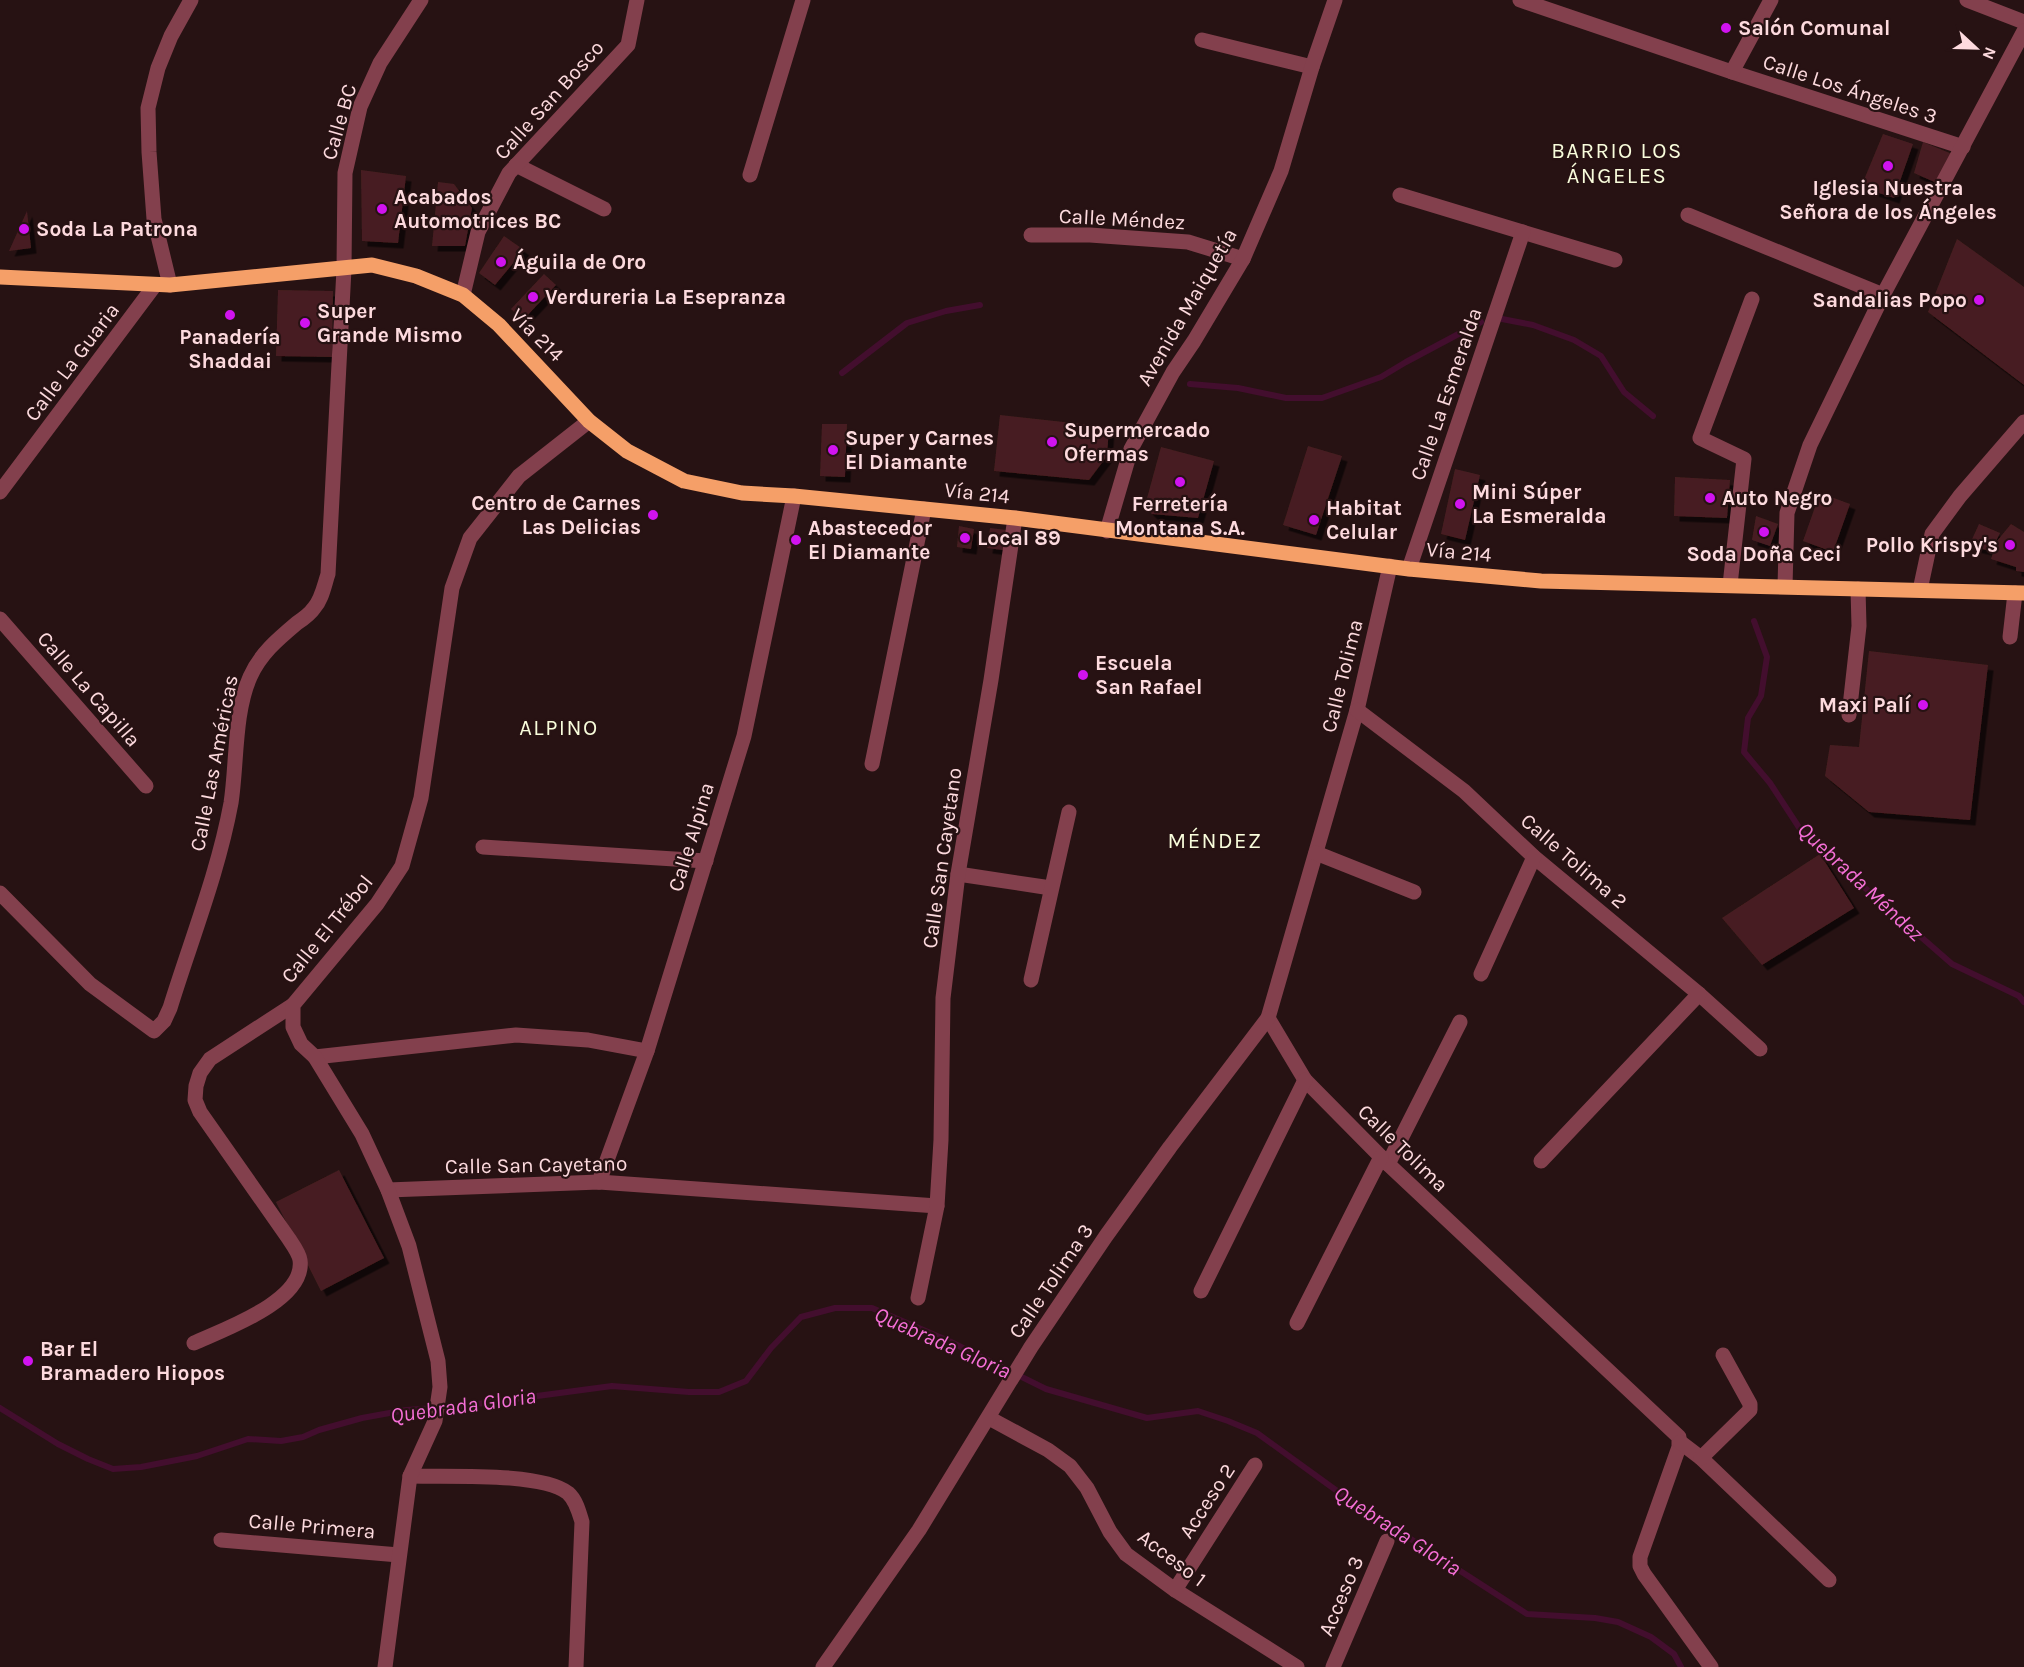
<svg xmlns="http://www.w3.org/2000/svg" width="2024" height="1667" font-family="Karla,sans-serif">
<defs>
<filter id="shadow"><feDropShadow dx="5.5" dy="5.5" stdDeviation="0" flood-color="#0009"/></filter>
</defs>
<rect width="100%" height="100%" fill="#271213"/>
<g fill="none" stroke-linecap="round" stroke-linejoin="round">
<g stroke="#430e2e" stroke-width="6">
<path d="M1502,319L1533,325L1574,340L1601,356L1624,392L1653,416"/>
<path d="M842,373L907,323L946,311L980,305"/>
<path d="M1190,384L1238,388L1286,398H1322L1381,377L1406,362L1481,322"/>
<path d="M1754,621L1767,657L1761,696L1748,718L1744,752L1770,783L1802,832L1873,895L1952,964L2019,996L2024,1002"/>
<path d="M0,1408L58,1444L88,1459L113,1469L141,1467L197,1456L248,1439L281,1441L303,1437L319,1430L362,1418L406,1410L462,1406L612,1386L689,1392H719L746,1381L771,1348L801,1317L835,1308H872L949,1341L1046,1389L1147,1418L1198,1411L1228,1421L1257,1433L1344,1496L1527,1614L1595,1618L1618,1622L1651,1637L1674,1654L1681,1667"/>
</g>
</g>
<g fill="#471f20" filter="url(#shadow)">
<path d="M1883,134L1913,144L1894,198L1861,187Z"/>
<path d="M1923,142L1952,154L1939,184L1914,173Z"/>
<path d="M361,170L406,176L398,243L362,241Z"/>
<path d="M438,182L454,184L472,208L465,246H432Z"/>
<path d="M27,211L31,248L9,251Z"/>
<path d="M504,236L524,250L495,285L479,273Z"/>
<path d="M1957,239L2024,287V385L1928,312Z"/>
<path d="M544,274L556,285L523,320L511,309Z"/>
<path d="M278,290L333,291L332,357L276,356Z"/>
<path d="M1000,415L1109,427L1107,456L1089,480L994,471Z"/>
<path d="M822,424H847L845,477L820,476Z"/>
<path d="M1308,446L1342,456L1316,535L1283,525Z"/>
<path d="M1161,447L1214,461L1198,518L1152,514L1148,510L1146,502Z"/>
<path d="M1455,469L1480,475L1465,540L1441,534Z"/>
<path d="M1675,477L1730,480L1727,518L1674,516Z"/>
<path d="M1820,493L1850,504L1833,552L1803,541Z"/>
<path d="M1756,516L1778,524L1770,546L1752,540Z"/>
<path d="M1979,524L2000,533L1991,551L1969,546Z"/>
<path d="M2011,524L2024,532V572L2016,571V567L1991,559L1997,541Z"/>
<path d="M959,526L974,529L971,549L957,547Z"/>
<path d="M990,528L1006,530L1003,550L987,548Z"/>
<path d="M1869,651L1988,665L1970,820L1869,812L1825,776L1830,745L1859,747Z"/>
<path d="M1820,854L1854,908L1762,965L1722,918Z"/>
<path d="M339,1170L384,1258L321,1291L276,1202Z"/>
</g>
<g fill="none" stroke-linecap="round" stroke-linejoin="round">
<g stroke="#83404d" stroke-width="15">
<path d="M1520,0L1732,72L1963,147"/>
<path d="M1967,0L2024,22"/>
<path d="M1202,40L1312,67"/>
<path d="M1732,72L1771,0"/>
<path d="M516,165L604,209"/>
<path d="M750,175L803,0"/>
<path d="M1400,195L1615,260"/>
<path d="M1688,215L1883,295"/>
<path d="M1031,235H1090L1188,242L1243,259"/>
<path d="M170,285L154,219L149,152L148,108L158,68L171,36L191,0"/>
<path d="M463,295L478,232L509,173L628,45L637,0"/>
<path d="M0,492L155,285"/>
<path d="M1107,531L1131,449L1173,372L1194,341L1243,259L1281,171L1312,67L1335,0"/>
<path d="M1390,566L1357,710L1268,1018L1305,1080L1388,1164L1679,1437V1447L1640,1557V1566L1644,1574L1711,1667"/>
<path d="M1409,569L1523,232"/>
<path d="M1730,585L1744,459L1700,438L1752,299"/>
<path d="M1785,586L1787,513L1810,445L1883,295L2024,31"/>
<path d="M1920,590L1932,534L1960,496L2024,422"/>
<path d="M0,619L146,786"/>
<path d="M2010,637L2015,593"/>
<path d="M1357,710L1464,791L1534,857L1699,994L1760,1049"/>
<path d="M1849,715L1859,626L1858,589"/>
<path d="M872,764L924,509"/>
<path d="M483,847L706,861"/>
<path d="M1316,853L1414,892"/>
<path d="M958,874L1051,888"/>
<path d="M0,893L90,984L154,1031L164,1021L170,1008C191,940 218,873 231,803C237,764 234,713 250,677C260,654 278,639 297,623C303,619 310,614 314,608C322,599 324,586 328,574L344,269L345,173L360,107L380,63L421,0"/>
<path d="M1481,974L1534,857"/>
<path d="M1031,980L1069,812"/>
<path d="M315,1057L516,1035L588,1040L647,1051"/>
<path d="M1541,1161L1699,994"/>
<path d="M1388,1164L1460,1022"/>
<path d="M599,1182L647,1051L744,736L794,496"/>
<path d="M388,1190L599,1182L937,1206"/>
<path d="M1201,1291L1305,1080"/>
<path d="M918,1298L937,1206L941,1140L943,998L958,874L991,680L1015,518"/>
<path d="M1297,1323L1381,1157"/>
<path d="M194,1343C222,1330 306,1301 300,1260C299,1253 293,1245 289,1239L200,1112L195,1100L196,1086L200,1073L210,1059L293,1005"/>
<path d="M989,1418L1048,1450L1070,1466L1087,1488L1110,1532L1126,1554L1175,1590L1297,1667"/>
<path d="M1680,1442L1701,1458L1829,1580"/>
<path d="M1701,1458L1750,1410V1404L1723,1355"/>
<path d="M410,1476C446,1477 542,1472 568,1493C576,1500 579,1512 582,1522L576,1667"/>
<path d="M221,1540L399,1555"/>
<path d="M1175,1590L1255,1465"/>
<path d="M385,1667L410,1476L435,1421L440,1387L438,1361L409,1246L388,1190L362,1134L315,1057L301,1044L293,1027V1005L377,904L402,866L421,798L452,588L470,538L519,476L589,421"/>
<path d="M823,1667L919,1530L1031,1347L1106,1236L1170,1147L1268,1018"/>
<path d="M1333,1667L1387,1541"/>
</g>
<path stroke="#f59f68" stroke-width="15" d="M0,277L170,285L372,265L416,276L463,295L499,325L589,421L627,451L684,481L742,493L794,496L1015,518L1409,569L1541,581L2024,593"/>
</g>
<g fill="#d113ef" stroke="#271213" stroke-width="2">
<circle cx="1726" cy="28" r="6"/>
<circle cx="1888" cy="166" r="6"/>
<circle cx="382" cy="209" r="6"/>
<circle cx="24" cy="229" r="6"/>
<circle cx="501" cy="262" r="6"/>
<circle cx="533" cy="297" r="6"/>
<circle cx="1979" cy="300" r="6"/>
<circle cx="230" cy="315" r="6"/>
<circle cx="305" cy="323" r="6"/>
<circle cx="1052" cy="442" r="6"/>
<circle cx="833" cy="450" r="6"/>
<circle cx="1180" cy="482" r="6"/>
<circle cx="1710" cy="498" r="6"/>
<circle cx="1460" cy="504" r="6"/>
<circle cx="653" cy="515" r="6"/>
<circle cx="1314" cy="520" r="6"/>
<circle cx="1764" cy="532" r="6"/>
<circle cx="965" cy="538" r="6"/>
<circle cx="796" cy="540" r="6"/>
<circle cx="2010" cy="545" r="6"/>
<circle cx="1083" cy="675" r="6"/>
<circle cx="1923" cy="705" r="6"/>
<circle cx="28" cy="1361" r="6"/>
</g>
<g text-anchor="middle" stroke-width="4.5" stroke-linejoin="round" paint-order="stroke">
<g font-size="21" font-weight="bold" fill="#fddade" stroke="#271213" text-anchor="start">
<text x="1738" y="35">Salón Comunal</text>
<text x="1888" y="195" text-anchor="middle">Iglesia Nuestra<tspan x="1888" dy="24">Señora de los Ángeles</tspan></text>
<text x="394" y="204">Acabados<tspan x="394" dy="24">Automotrices BC</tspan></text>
<text x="36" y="236">Soda La Patrona</text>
<text x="513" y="269">Águila de Oro</text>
<text x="545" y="304">Verdureria La Esepranza</text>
<text x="1967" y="307" text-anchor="end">Sandalias Popo</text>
<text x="317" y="318">Super<tspan x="317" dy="24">Grande Mismo</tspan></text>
<text x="230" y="344" text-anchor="middle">Panadería<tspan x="230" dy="24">Shaddai</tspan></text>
<text x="1064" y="437">Supermercado<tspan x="1064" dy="24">Ofermas</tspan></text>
<text x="845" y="445">Super y Carnes<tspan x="845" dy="24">El Diamante</tspan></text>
<text x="1472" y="499">Mini Súper<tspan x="1472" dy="24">La Esmeralda</tspan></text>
<text x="1722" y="505">Auto Negro</text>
<text x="641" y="510" text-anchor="end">Centro de Carnes<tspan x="641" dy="24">Las Delicias</tspan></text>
<text x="1180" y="511" text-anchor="middle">Ferretería<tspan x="1180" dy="24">Montana S.A.</tspan></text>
<text x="1326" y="515">Habitat<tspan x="1326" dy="24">Celular</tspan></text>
<text x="808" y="535">Abastecedor<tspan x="808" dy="24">El Diamante</tspan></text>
<text x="977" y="545">Local 89</text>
<text x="1998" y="552" text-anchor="end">Pollo Krispy's</text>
<text x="1764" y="561" text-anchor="middle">Soda Doña Ceci</text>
<text x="1095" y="670">Escuela<tspan x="1095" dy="24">San Rafael</tspan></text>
<text x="1911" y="712" text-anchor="end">Maxi Palí</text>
<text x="40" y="1356">Bar El<tspan x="40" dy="24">Bramadero Hiopos</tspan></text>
</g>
<g font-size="21" fill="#fddade" stroke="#271213">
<text transform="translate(1850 89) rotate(18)" y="7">Calle Los Ángeles 3</text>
<text transform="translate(549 100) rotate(-48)" y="7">Calle San Bosco</text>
<text transform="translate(339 122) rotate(-74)" y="7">Calle BC</text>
<text transform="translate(1122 219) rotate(3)" y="7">Calle Méndez</text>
<text transform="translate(1187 307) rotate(-60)" y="7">Avenida Maiquetía</text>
<text transform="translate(537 335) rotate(45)" y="7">Vía 214</text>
<text transform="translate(72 362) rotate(-53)" y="7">Calle La Guaria</text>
<text transform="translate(1446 394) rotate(-71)" y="7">Calle La Esmeralda</text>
<text transform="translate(977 493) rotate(6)" y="7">Vía 214</text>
<text transform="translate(1459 552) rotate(5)" y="7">Vía 214</text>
<text transform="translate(1342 676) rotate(-76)" y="7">Calle Tolima</text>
<text transform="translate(89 689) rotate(49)" y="7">Calle La Capilla</text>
<text transform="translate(214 763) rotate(-79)" y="7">Calle Las Américas</text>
<text transform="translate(691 837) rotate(-73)" y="7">Calle Alpina</text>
<text transform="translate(942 858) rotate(-82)" y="7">Calle San Cayetano</text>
<text transform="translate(1574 861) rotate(41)" y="7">Calle Tolima 2</text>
<text transform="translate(327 929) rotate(-51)" y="7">Calle El Trébol</text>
<text transform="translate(1403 1148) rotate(44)" y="7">Calle Tolima</text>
<text transform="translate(536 1165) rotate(-1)" y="7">Calle San Cayetano</text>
<text transform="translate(1051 1281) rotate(-56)" y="7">Calle Tolima 3</text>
<text transform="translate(1207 1501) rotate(-57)" y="7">Acceso 2</text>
<text transform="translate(312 1526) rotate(5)" y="7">Calle Primera</text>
<text transform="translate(1172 1558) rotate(37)" y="7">Acceso 1</text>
<text transform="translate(1341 1596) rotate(-67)" y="7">Acceso 3</text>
</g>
<g font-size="22" letter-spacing="1.5" fill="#f9fddc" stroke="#271213">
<text x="1617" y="158">BARRIO LOS<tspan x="1617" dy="25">ÁNGELES</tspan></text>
<text x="559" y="735">ALPINO</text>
<text x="1215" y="848">MÉNDEZ</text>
</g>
<g font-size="22" font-style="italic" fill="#f66fd7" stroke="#271213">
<text transform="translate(1861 881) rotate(43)" y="8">Quebrada Méndez</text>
<text transform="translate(943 1342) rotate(24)" y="8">Quebrada Gloria</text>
<text transform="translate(463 1405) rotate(-8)" y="8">Quebrada Gloria</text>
<text transform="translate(1398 1530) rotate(33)" y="8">Quebrada Gloria</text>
</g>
</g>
<g transform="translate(1976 48) rotate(112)" stroke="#271213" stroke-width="4.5" paint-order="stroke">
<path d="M0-4.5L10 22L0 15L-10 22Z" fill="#fddade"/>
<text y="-9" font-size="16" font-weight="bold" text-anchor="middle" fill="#fddade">N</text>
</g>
</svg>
